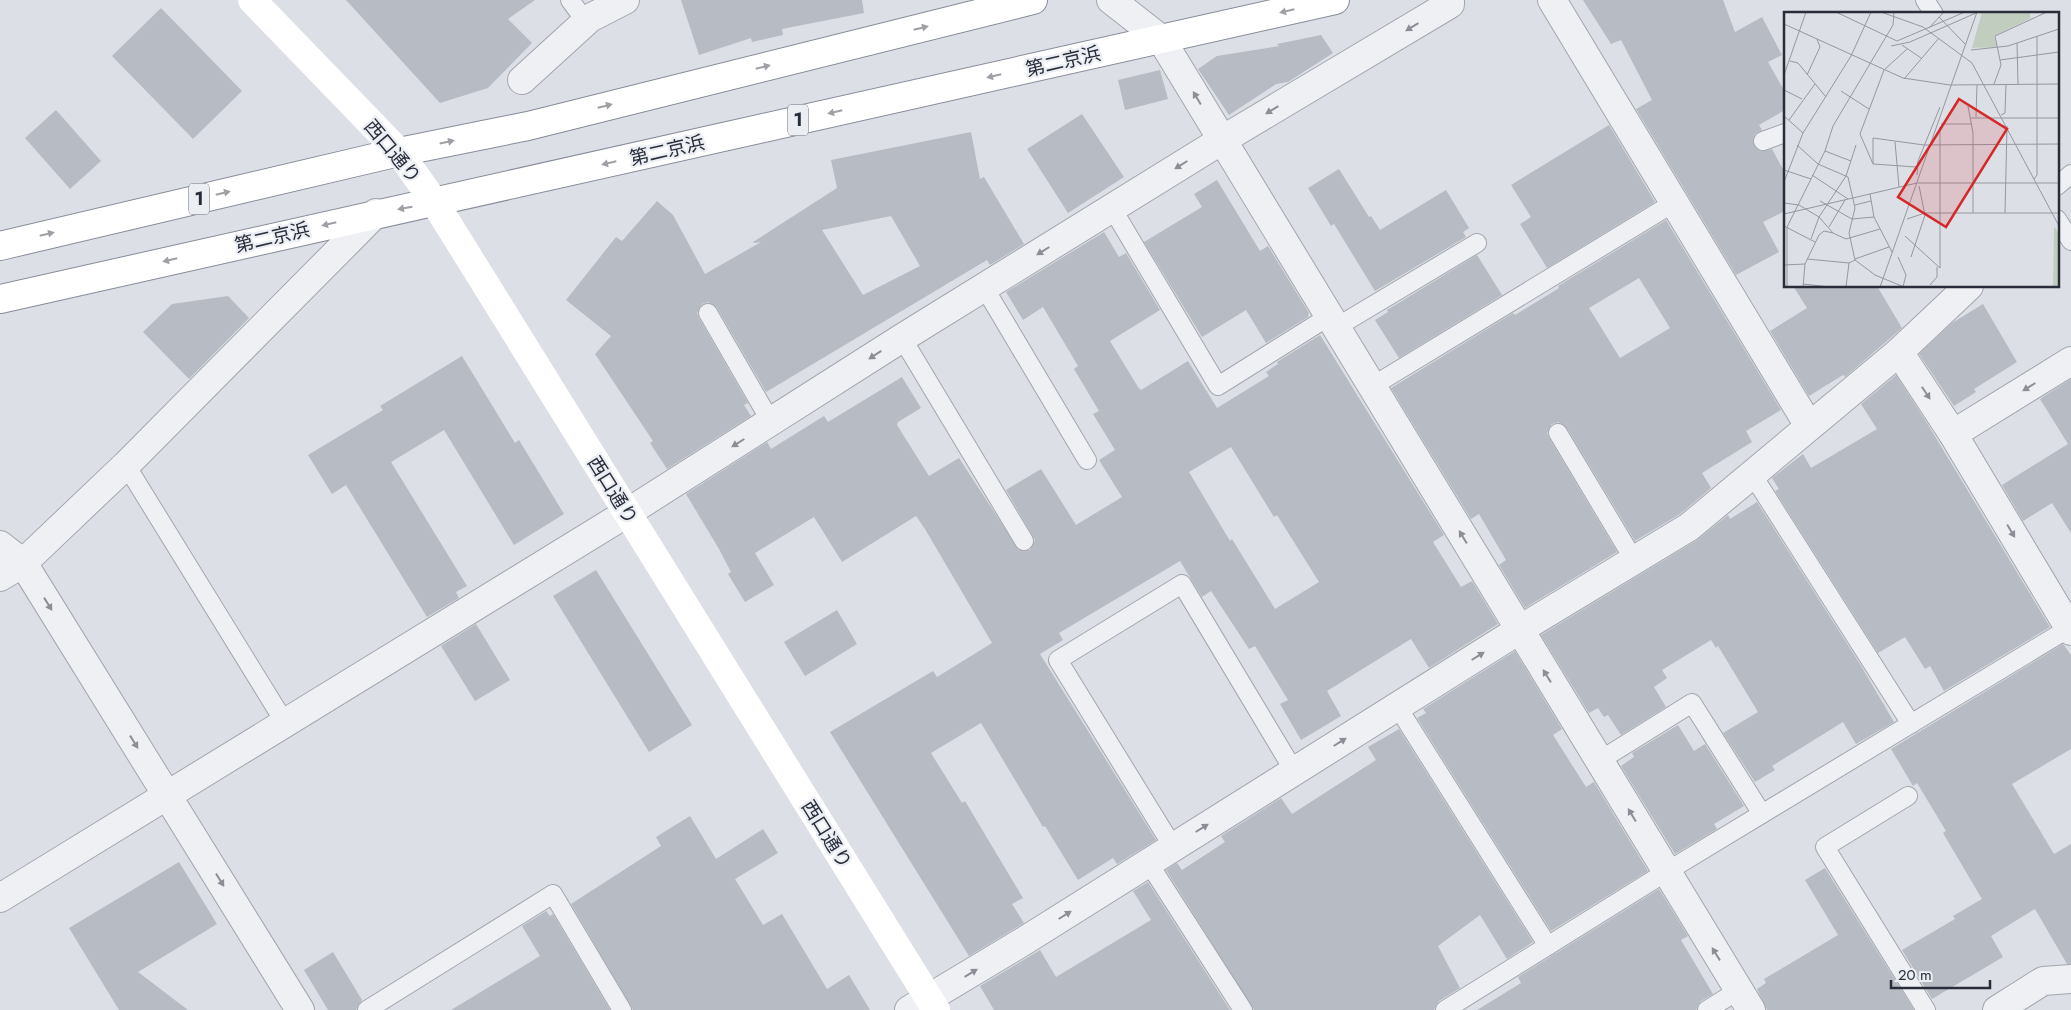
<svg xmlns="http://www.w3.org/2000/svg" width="2071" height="1010" font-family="Jost,'Noto Sans JP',sans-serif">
<rect width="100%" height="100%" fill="#dcdfe5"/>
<g fill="#b7bbc4" fill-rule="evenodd">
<path d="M346,0H535L508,19L532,43L488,88L440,103Z"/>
<path d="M681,0H862L864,13L782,29L783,35L752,42L751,38L699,55Z"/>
<path d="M1583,0H1723L1735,32L1762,17L1782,55L1768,62L1785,92V110L1759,125L1762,130L1755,134L1753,140L1757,149L1762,151L1772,149L1785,173V211L1763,222L1779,252L1736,275L1636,109L1652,100L1621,40L1611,44Z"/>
<path d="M161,8L242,91L193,139L112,56Z"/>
<path d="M1321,35L1333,53L1288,82L1276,84L1229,115L1198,69L1217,56L1279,46L1277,44Z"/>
<path d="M1160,70L1168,99L1125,110L1118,80Z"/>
<path d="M56,110L101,161L70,189L25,138Z"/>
<path d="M1082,114L1124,177L1068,213L1027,149Z"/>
<path d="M1609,125L1655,202L1547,268L1520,224L1531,217L1511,185Z"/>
<path d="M971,132L980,179L984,177L1024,244L990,265L987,260L766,392L717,308L708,302L702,304L697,313L699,318L748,403L744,405L751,416L667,469L650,443L653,441L595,354L611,336L566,300L616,237L622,241L657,201L673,215L705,274L761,242L754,243L753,242L837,188L831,160ZM891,216L920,266L863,295L822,230Z"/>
<path d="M1339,169L1369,217L1371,216L1380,230L1446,190L1469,228L1463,232L1466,237L1375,291L1334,224L1331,226L1308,188Z"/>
<path d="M1217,180L1260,251L1268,246L1309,313L1308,317L1266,343L1246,310L1202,337L1144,242L1202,207L1194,194Z"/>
<path d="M1666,220L1781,410L1746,431L1752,442L1702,473L1711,488L1680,514L1635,541L1567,428L1558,422L1552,424L1547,433L1549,438L1617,552L1525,608L1499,565L1506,560L1479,514L1471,519L1391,388L1513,313L1515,315L1559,288L1558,286ZM1639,278L1670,328L1620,358L1589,308Z"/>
<path d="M1104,232L1119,257L1126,253L1160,310L1110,341L1138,387L1141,390L1188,361L1217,408L1269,376L1266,372L1278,364L1277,362L1320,335L1444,535L1433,542L1461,587L1472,581L1498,624L1429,668L1411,639L1327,691L1341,716L1301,740L1280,704L1288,700L1255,646L1249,649L1211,591L1202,597L1180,561L1059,633L1063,640L1040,654L1156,840L1117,864L1113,858L1078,880L1045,826L1043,827L981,723L931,753L962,803L965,801L1023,898L1012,904L1024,923L969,956L830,732L933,671L937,677L992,643L925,529L916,516L842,562L814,517L755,553L774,585L745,602L728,574L731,572L719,549L686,494L767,442L771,449L824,416L828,422L902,377L921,408L898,422L897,425L929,476L959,458L1019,550H1030L1035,540L1006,490L1041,469L1076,525L1122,497L1099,460L1115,450L1093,414L1099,411L1074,369L1078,366L1043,307L1023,320L1006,292ZM1231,447L1274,517L1277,515L1319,582L1275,609L1232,539L1230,541L1189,472Z"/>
<path d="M1477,255L1502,295L1399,358L1375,320L1388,312L1387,310Z"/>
<path d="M1793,286H1877L1902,328L1845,377L1843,375L1809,396L1770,331L1807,308Z"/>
<path d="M228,296L249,318L189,379L143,332L172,304Z"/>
<path d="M1983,304L2017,362L1974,389L1976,392L1954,406L1919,354L1952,323Z"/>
<path d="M462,356L515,443L519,440L564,514L514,545L444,430L391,462L467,586L456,592L459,598L427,617L346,485L332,494L308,455L383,410L380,406Z"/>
<path d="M1896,375L1927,423L2050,627L1944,691L1930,666L1925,669L1905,637L1878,653L1775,491L1779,489L1772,478L1803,454L1811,468L1877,429L1861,404Z"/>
<path d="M2071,379V533L2052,503L2023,521L2002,485L2068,444L2040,399Z"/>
<path d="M1757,502L1860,664L1894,722L1856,744L1843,722L1772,766L1775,770L1755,782L1723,733L1758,712L1718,646L1716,648L1711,640L1662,670L1667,678L1654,687L1666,707L1621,735L1608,715L1604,717L1598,708L1589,713L1541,635L1697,540L1728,515L1730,519Z"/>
<path d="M596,570L692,725L649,752L553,596Z"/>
<path d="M837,610L857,644L805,676L784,642Z"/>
<path d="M476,624L510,680L475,701L441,646Z"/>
<path d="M2063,644L2071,655V749L2012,784L2054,854L2071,844V964H2067L2035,909L1991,936L2003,957L1932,999L1902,950L1955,919L1953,916L1982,899L1943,833L1946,831L1917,783L1913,786L1891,749Z"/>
<path d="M1515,651L1562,729L1553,735L1586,787L1594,782L1648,871L1551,931L1417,718L1426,713L1423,709Z"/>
<path d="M1678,725L1694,751L1705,744L1744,806L1714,824L1717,829L1675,854L1621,766L1634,757L1632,753Z"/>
<path d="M1399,729L1533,942L1507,959L1480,915L1438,946L1460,988L1439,1001L1434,1010H1254L1166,870L1177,863L1182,870L1225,842L1221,836L1281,798L1292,814L1376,760L1368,747Z"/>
<path d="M690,816L716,859L763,829L778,853L735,879L763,925L782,914L827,989L849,975L870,1010H633L571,904L661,846L656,837Z"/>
<path d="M179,862L217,924L138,972L188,1010H119L69,928Z"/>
<path d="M1825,868L1914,1010H1767L1757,989L1766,983L1764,979L1838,935L1805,880Z"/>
<path d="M1148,882L1230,1010H994L980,986L1040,950L1056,977L1151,920L1133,891Z"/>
<path d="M1659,889L1688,936L1681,940L1713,994L1701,1001L1696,1010H1477L1521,983L1518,977Z"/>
<path d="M546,911L550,916L553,914L610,1010H451L540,956L522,926Z"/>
<path d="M333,952L362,1000L356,1010H328L304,970Z"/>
</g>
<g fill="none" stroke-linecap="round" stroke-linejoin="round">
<defs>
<g id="lane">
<path d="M570,0L586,22"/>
<path d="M1925,0L1934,14"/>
<path d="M1763,141L1785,133"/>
<path d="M2057,186L2071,174"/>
<path d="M1112,208L1218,386L1328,317"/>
<path d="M2057,219L2071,241"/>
<path d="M984,287L1087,460"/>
<path d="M708,313L771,422"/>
<path d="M1335,328L1477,243"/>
<path d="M902,338L1024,541"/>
<path d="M1371,387L1675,202"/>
<path d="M1558,433L1634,560"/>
<path d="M126,465L285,723"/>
<path d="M1752,474L1911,724"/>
<path d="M1397,706L1548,946"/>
<path d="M1599,761L1692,703L1762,814"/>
<path d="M1908,796L1825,847L1926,1010"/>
<path d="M1173,847L1058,660L1182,584L1294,771"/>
<path d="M1148,862L1243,1010"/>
<path d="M367,1010L553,894L622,1010"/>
<path d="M1445,1010L1666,872L2071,627"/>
<path d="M1707,1010L1739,990"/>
</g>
<g id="street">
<path d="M1111,0L1161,39L1751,1010"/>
<path d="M1552,0L1809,426"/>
<path d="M522,80L590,18L625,0"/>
<path d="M1899,352L1953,434L2071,631"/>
<path d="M1953,434L2071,361"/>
<path d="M0,545L23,563L300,1010"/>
<path d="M0,577L23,563L126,465L376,213"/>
<path d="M0,898L627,513L902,338L1222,140L1450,4V0"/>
<path d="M909,1010L1024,941L1519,630L1689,527L1899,352L1969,286"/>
<path d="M1997,1010L2043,981L2071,979"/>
</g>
<g id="highway">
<path d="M0,246L399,152L528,126L1033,0"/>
<path d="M0,299L1335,0"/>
</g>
</defs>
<use href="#lane" stroke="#a2a6ae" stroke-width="20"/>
<use href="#street" stroke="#a2a6ae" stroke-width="30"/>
<use href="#highway" stroke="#868c99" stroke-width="30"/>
<use href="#lane" stroke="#eff0f4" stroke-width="18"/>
<use href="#street" stroke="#eff0f4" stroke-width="28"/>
<path stroke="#fff" stroke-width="28" d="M252,0L399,152L435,203L936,1010"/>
<use href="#highway" stroke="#fff" stroke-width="28"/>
</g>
<defs><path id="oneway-solid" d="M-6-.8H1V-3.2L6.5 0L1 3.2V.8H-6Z" transform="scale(1.25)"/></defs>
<g fill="#9ea0a6">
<use href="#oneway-solid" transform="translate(1287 11) rotate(167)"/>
<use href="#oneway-solid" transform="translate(921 28) rotate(-14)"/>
<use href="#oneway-solid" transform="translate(763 67) rotate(-14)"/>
<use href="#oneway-solid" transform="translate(994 76) rotate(167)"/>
<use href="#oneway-solid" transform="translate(605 106) rotate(-14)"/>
<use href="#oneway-solid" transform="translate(835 112) rotate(167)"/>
<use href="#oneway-solid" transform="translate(447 142) rotate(-12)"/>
<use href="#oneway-solid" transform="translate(609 163) rotate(167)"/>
<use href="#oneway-solid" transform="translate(223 193) rotate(-13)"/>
<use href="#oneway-solid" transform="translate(405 208) rotate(170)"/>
<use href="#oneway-solid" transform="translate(329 224) rotate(167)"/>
<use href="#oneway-solid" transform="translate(47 234) rotate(-13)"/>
<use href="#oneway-solid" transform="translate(170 260) rotate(167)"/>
</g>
<g fill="#8c8e96">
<use href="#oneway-solid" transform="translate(1412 27) rotate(149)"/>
<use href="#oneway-solid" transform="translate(1197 98) rotate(-121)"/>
<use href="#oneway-solid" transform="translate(1272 110) rotate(149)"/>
<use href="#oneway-solid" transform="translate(1181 165) rotate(148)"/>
<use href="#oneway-solid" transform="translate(1043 251) rotate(148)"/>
<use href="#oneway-solid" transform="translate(875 355) rotate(147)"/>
<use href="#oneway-solid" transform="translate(2029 387) rotate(148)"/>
<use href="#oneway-solid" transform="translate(1926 393) rotate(56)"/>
<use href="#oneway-solid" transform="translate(738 443) rotate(148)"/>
<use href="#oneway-solid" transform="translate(2011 531) rotate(59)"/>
<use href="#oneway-solid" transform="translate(1463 537) rotate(-121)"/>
<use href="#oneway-solid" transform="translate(48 604) rotate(58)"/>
<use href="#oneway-solid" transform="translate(1478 656) rotate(-32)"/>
<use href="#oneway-solid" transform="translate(1547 676) rotate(-122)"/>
<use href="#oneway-solid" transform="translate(134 742) rotate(58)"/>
<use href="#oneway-solid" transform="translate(1340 742) rotate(-32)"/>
<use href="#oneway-solid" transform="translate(1632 815) rotate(-121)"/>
<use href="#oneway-solid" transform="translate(1202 828) rotate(-32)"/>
<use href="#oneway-solid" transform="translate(220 880) rotate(58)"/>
<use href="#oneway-solid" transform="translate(1065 915) rotate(-32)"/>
<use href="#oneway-solid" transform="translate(1716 954) rotate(-122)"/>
<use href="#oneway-solid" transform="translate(971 973) rotate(-31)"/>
</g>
<g text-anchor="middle" stroke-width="4.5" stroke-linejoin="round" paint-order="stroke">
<g fill="#ebeef3" stroke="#626771" stroke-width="1">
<rect x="788" y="104.5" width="20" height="31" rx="4"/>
<rect x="189" y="183.5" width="20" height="31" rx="4"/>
</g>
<g font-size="18" font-weight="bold" fill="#282d39">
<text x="798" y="126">1</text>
<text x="199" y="205">1</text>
</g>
<g font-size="19" fill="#282d39" stroke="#ebeef3">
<text transform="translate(1063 61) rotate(-13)" y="7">第二京浜</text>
<text transform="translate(667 150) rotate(-13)" y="7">第二京浜</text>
<text transform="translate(393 151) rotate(50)" y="7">西口通り</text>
<text transform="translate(272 237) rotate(-13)" y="7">第二京浜</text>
<text transform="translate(613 490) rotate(58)" y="7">西口通り</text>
<text transform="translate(827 834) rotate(58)" y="7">西口通り</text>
</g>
</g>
<g transform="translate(1784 12)">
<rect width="275" height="275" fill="#dcdfe5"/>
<path d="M198,0H245L247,6L210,24L213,35L188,36ZM270,214L275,222V275H269Z" fill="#c1cebf"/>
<path fill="none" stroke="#9498a0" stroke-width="1" d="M52,0L113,29L181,0M97,0L139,15L188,51L252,171H275M155,5L181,32M0,12L119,66L166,73L275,72M145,16L160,0M233,31L234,72M118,33L137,46M107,34L126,30L192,1M187,38L224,34L275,17M216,48L275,40M6,49L14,51L42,85M0,63L22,0M23,63L36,35L33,27M120,67L155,26M210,72L217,53L211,24L263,0M0,78L18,87M57,79L85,97M184,94L189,121V201M217,103L221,101L222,72M0,104L19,121M192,105L193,73M187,106H275M5,108L31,72M157,112H188M111,130L115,175M13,133L34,152L64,165L71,196L65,221L71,248L91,263L120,275M41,139L67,149M89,152V126L140,133L275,132M89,152L76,122L100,58L123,37M89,152L132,155M0,158L27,167M28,163L64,187M133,163L134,149L156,95M250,167L253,163V25M0,170L19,121L67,44L87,0M86,182L90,205M36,189L68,207L90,205L108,240M0,191L15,193L35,205L49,221L62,227L96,217M71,193L87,189M221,201L223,114M0,202L133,171H252L275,214M123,207L141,201H275M0,214L31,230M45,215L61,188M121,224L156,256V115M27,227L35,205L62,164L72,133M114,245L122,263L119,275M127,245L141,203L135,174M23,247L65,251L71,248M71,247L105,235M0,253L21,252M19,272L46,275M146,273L153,265V255M3,275V215L41,139L49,114L109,13L110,0M19,275L21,252L35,223L40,219L49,221M62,275L65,251M96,275L193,0"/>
<path fill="#d62828" fill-opacity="0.15" stroke="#d62828" stroke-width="2.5" d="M175,87L223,117L162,215L114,185Z"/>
<rect width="275" height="275" fill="none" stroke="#282d39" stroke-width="2.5"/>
</g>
<path d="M1891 980v8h99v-8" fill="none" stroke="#282d39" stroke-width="2.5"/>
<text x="1898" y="980" font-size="15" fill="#282d39" stroke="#ebeef3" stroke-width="4" paint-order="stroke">20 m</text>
</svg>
